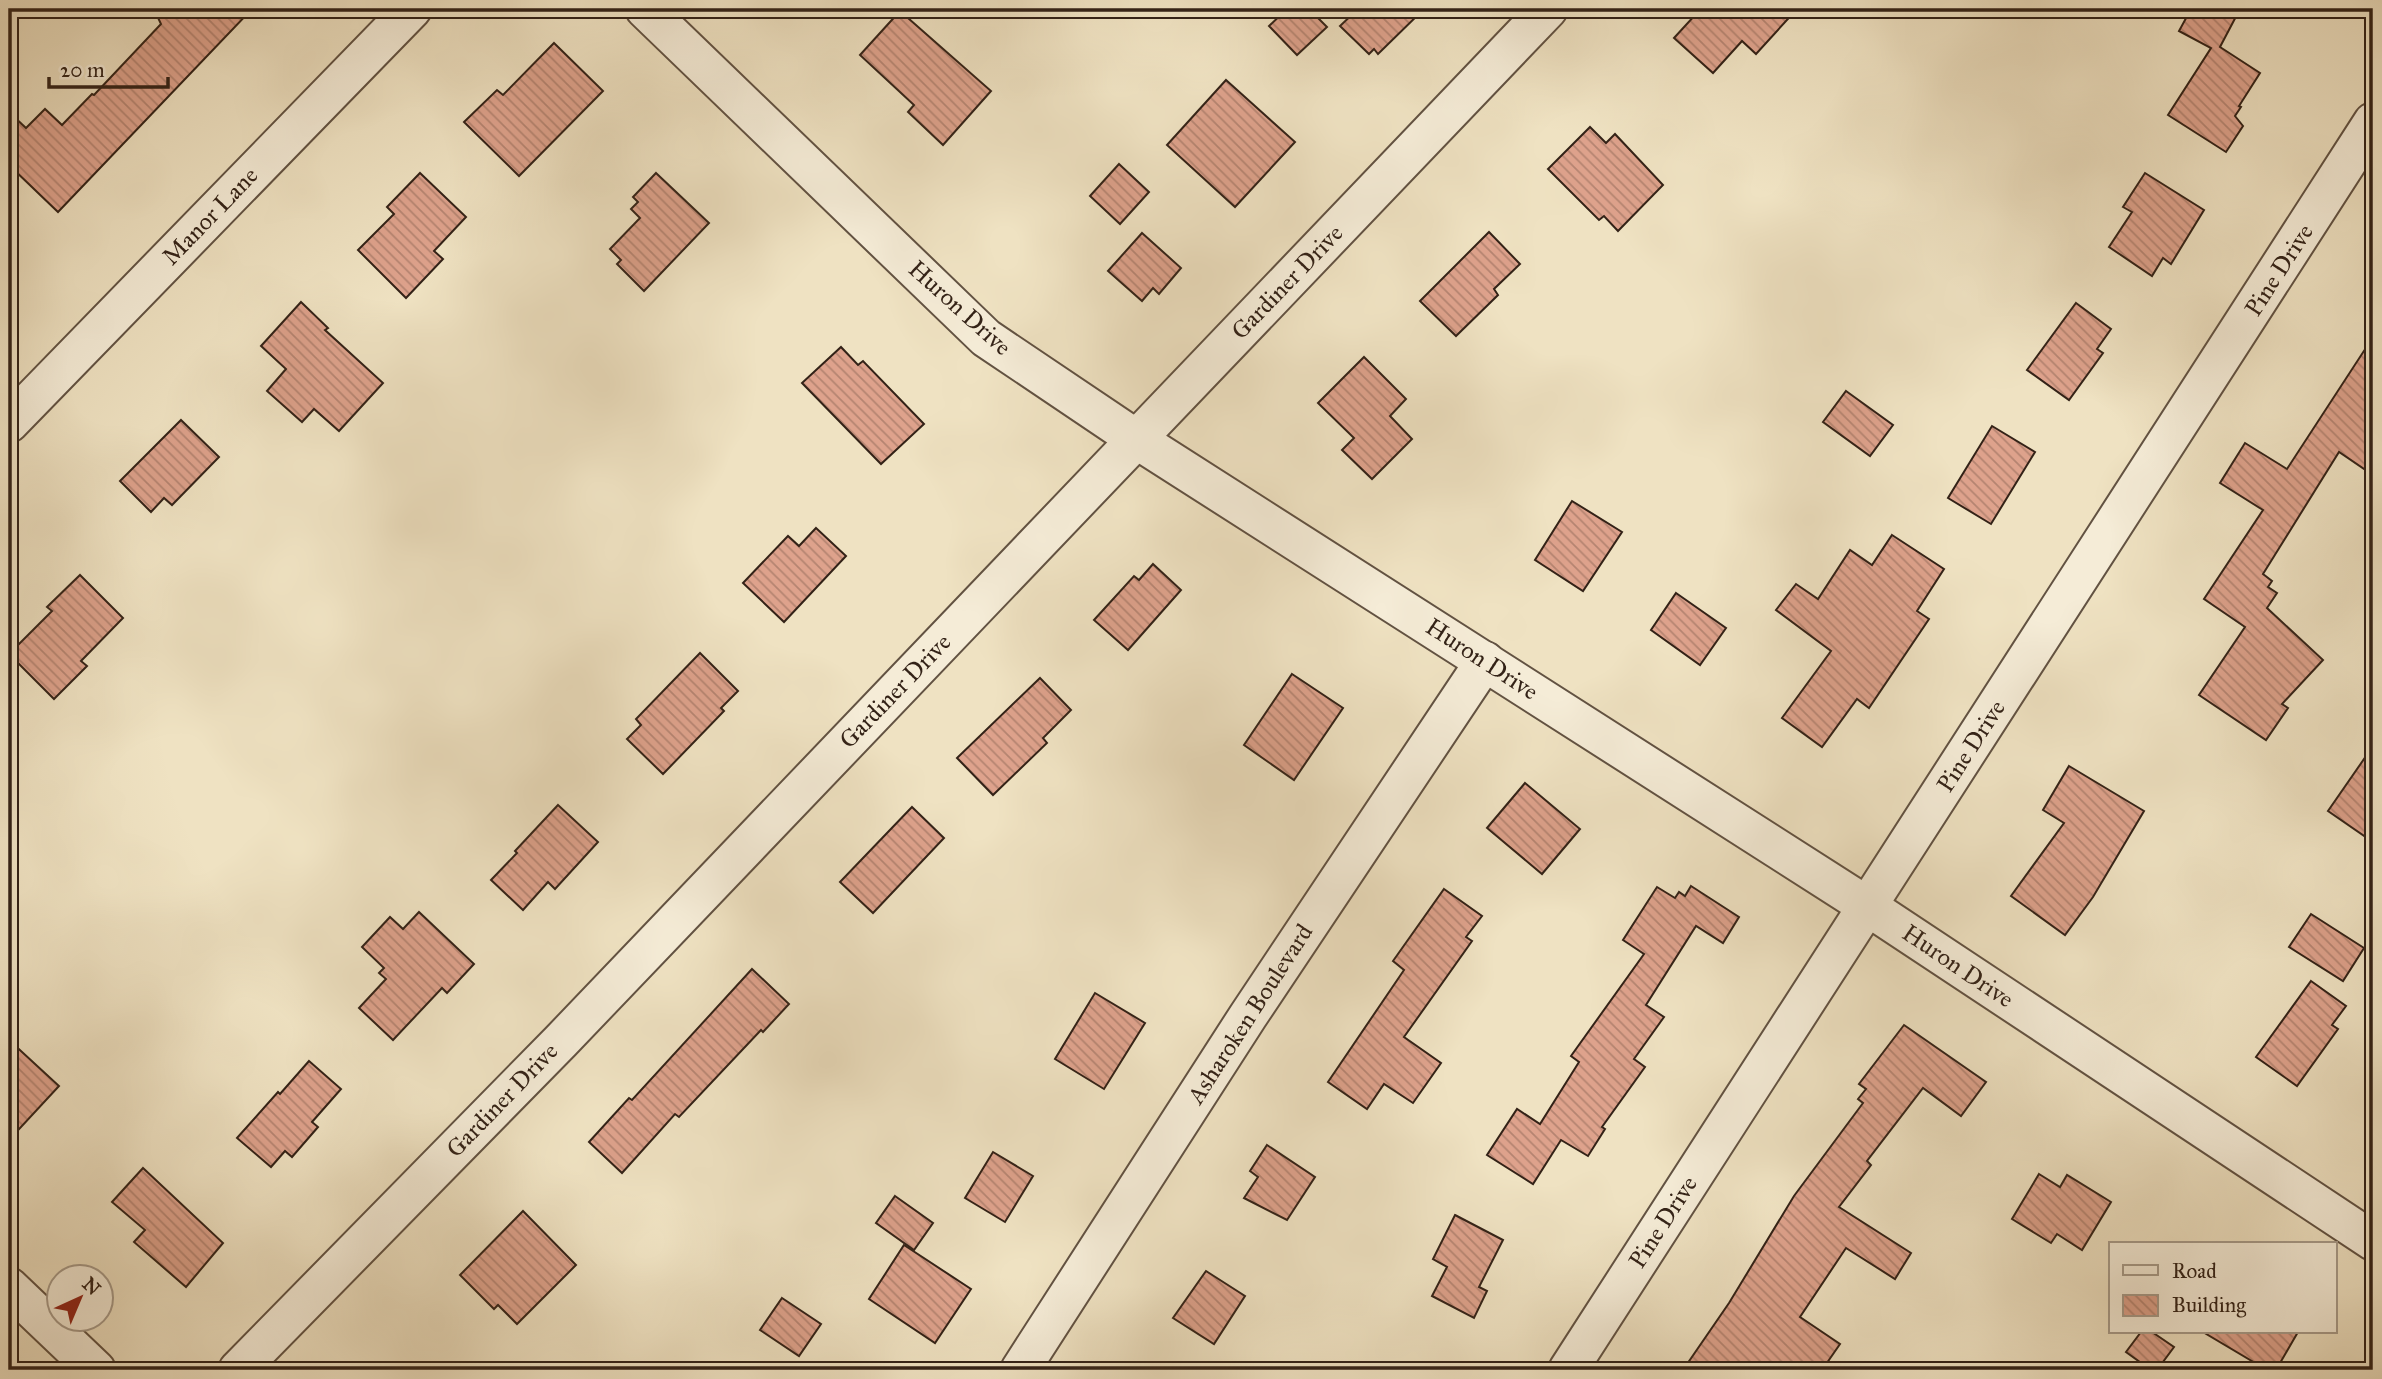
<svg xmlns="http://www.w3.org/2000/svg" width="2382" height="1379" font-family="'IM FELL Great Primer',serif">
<defs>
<pattern id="building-back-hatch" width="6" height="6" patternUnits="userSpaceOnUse" patternTransform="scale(1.75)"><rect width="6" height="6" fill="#dea28c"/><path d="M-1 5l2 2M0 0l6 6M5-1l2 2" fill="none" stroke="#b58471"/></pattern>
</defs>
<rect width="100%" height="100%" fill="#efe2c2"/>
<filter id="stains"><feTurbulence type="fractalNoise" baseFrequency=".00286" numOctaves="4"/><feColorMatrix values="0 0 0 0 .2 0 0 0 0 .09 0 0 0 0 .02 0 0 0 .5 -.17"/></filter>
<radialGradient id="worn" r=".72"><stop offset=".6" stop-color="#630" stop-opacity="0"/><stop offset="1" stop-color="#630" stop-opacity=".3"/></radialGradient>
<g fill="url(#building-back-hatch)" stroke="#332217" stroke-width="2">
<path d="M154,9H252L58,212L9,165V112L26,128L45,109L62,125L92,94L94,95L161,24Z"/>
<path d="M1287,9H1309L1327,27L1297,55L1269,26Z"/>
<path d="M1358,9H1424L1378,54L1374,49L1369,54L1340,26Z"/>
<path d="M1704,9H1797L1756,54L1742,41L1713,73L1674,38L1696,14L1698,15Z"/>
<path d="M2191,9H2240L2220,47L2260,73L2239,106L2241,107L2235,116L2243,126L2226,152L2168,115L2211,48L2179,31Z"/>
<path d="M900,11L991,91L943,145L908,112L914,105L860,55Z"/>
<path d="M554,43L603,91L519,176L464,122L497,90L503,95Z"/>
<path d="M1226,80L1295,142L1235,207L1167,145Z"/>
<path d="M1590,127L1606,143L1615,134L1663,185L1618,231L1604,216L1599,220L1548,169Z"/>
<path d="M1119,164L1149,192L1120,224L1090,196Z"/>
<path d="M420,173L466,217L434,251L443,259L406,298L358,250L394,214L387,207Z"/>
<path d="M656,173L709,223L644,291L617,264L621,260L610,249L640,218L631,209L638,202L633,197Z"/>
<path d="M2145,173L2204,210L2171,264L2163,258L2152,276L2109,247L2132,212L2123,207Z"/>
<path d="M1489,232L1520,264L1494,289L1498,295L1456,336L1420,301Z"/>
<path d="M1142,233L1181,268L1159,294L1153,288L1142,301L1108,271Z"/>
<path d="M301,302L328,328L325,330L383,383L339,431L314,409L302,422L267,391L286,369L261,346Z"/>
<path d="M2076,303L2111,329L2097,349L2103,353L2069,400L2027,370Z"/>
<path d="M2373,337V475L2339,452L2263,574L2272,581L2268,587L2277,593L2267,608L2323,660L2282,704L2288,708L2266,740L2199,695L2245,627L2204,599L2263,510L2220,483L2245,443L2287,469Z"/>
<path d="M841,347L858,365L863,361L924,424L881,464L802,383Z"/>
<path d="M1364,357L1406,399L1390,416L1412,439L1372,479L1342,450L1354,438L1318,403Z"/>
<path d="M1846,391L1893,425L1870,456L1823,422Z"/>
<path d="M181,420L219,457L172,505L164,498L151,512L120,481Z"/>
<path d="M1992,426L2035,452L1991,524L1948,498Z"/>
<path d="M1572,501L1622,532L1583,591L1535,560Z"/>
<path d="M816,528L846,556L784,622L743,583L788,536L799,546Z"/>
<path d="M1892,535L1944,569L1917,611L1929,619L1869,708L1857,699L1822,747L1782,718L1831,651L1776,610L1796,584L1818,599L1850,550L1872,565Z"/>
<path d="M1153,564L1181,590L1128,650L1094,620L1134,576L1139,580Z"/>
<path d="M80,575L123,618L81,661L87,666L54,699L9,654L52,611L47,607Z"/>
<path d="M1676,593L1726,628L1700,665L1651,630Z"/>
<path d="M700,653L738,691L721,708L724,711L663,774L627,739L641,725L636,719Z"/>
<path d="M1292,674L1343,708L1294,780L1244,745Z"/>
<path d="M1040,678L1071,710L1043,738L1047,743L993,795L957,758Z"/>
<path d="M2373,746V842L2328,811Z"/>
<path d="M2069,766L2144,811L2093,897L2065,935L2011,896L2064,823L2043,810Z"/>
<path d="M1525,783L1580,829L1542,874L1487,828Z"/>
<path d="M558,805L598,842L555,889L548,882L523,910L491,880L517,853L515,851Z"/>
<path d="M912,807L944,838L873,913L840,882Z"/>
<path d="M1691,886L1739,917L1723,943L1696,926L1646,1005L1664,1017L1634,1059L1645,1067L1602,1127L1605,1129L1588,1156L1561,1140L1533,1184L1487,1155L1517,1109L1540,1124L1579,1062L1571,1056L1644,954L1623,940L1657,887L1675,898L1679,892L1685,896Z"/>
<path d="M1444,889L1482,916L1466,937L1472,941L1404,1037L1441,1063L1413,1103L1384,1084L1367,1109L1328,1082L1404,970L1393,961Z"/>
<path d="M419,912L474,964L447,993L442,988L393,1040L359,1008L386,979L379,973L384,968L362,947L390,917L403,929Z"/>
<path d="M2311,914L2364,948L2343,981L2289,947Z"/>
<path d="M752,969L789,1004L763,1032L761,1030L679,1117L675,1114L622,1173L589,1142L629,1098L632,1100Z"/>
<path d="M2311,981L2346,1006L2332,1025L2338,1029L2297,1086L2256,1057Z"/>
<path d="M1095,993L1145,1023L1104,1089L1055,1059Z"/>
<path d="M1904,1025L1986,1082L1961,1116L1923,1088L1867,1161L1871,1165L1839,1207L1911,1253L1895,1279L1846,1248L1800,1317L1840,1344L1822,1370H1683L1729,1303L1794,1196L1863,1103L1858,1099L1866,1089L1859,1084Z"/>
<path d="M9,1040L59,1086L9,1140Z"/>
<path d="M309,1061L341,1089L312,1122L318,1127L292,1157L285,1151L271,1167L237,1138L278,1092L280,1094Z"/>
<path d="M1267,1145L1315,1177L1287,1220L1244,1198L1258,1177L1250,1171Z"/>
<path d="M993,1152L1033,1176L1005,1222L965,1198Z"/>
<path d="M143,1168L223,1243L186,1287L134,1242L145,1230L112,1202Z"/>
<path d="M2039,1174L2060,1187L2067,1175L2111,1202L2082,1250L2057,1234L2051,1243L2012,1219Z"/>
<path d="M895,1196L933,1223L914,1250L876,1223Z"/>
<path d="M523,1211L576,1265L517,1324L498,1305L494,1309L460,1275Z"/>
<path d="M1455,1215L1503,1240L1479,1287L1487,1291L1474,1318L1432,1296L1447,1267L1433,1259Z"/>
<path d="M904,1245L971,1289L935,1343L869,1299Z"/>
<path d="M1206,1271L1245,1296L1214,1344L1173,1318Z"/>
<path d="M782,1298L821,1324L799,1356L760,1330Z"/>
<path d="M2141,1332H2152L2174,1347L2157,1370H2151L2126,1352Z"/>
<path d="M2203,1332H2298L2276,1370H2267Z"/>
</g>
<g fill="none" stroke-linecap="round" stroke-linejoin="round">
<defs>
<g id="minor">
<path d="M645,9L986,338L1136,439L1867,906L2373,1241"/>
<path d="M9,423L412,9"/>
<path d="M9,1287L96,1370"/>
<path d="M238,1370L561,1041L1548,9"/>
<path d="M1020,1370L1248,1016L1485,661"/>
<path d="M1568,1370L2373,122"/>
</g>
</defs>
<use href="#minor" stroke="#625242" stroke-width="42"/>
<use href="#minor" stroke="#f5ecd7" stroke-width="38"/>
</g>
<g text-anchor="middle" stroke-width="5" stroke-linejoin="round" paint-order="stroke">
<g font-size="24" fill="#332217" stroke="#f5ecd7">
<text transform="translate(210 216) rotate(-46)" y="8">Manor Lane</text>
<text transform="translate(2279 270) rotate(-57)" y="8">Pine Drive</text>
<text transform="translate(1287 282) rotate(-46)" y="8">Gardiner Drive</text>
<text transform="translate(960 308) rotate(42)" y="8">Huron Drive</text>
<text transform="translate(1482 659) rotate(33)" y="8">Huron Drive</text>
<text transform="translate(895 691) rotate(-46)" y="8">Gardiner Drive</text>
<text transform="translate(1971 746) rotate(-57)" y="8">Pine Drive</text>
<text transform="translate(1958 966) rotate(34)" y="8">Huron Drive</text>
<text transform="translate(1250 1014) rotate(-57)" y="8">Asharoken Boulevard</text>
<text transform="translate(502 1100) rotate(-46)" y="8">Gardiner Drive</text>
<text transform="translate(1663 1222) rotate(-57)" y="8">Pine Drive</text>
</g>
</g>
<rect width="2382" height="1379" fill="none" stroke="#efe2c2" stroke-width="35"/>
<rect x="10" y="10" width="2361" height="1358" fill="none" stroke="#332217" stroke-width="3.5"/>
<rect x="18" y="18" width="2347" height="1344" fill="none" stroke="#332217" stroke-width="2"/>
<rect x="2109" y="1242" width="228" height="91" fill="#f5ecd7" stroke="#a79b8a" stroke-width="2"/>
<rect x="2123" y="1265" width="35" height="10" fill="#f5ecd7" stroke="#a79b8a" stroke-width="2"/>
<text x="2172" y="1278" font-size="21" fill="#332217">Road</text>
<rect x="2123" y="1295" width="35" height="21" fill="url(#building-back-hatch)" stroke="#a79b8a" stroke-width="2"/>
<text x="2172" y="1312" font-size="21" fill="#332217">Building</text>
<g transform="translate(80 1298) rotate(44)"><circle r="33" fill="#f5ecd7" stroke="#a79b8a" stroke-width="2"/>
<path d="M0-5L12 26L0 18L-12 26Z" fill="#8f2418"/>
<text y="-10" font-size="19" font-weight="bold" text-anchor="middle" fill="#332217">N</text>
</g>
<path d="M49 77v10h119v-10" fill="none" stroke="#332217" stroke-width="3.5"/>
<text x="60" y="77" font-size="21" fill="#332217" stroke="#f5ecd7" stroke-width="5" paint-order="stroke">20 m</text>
<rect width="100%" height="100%" filter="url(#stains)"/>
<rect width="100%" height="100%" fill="url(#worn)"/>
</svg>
